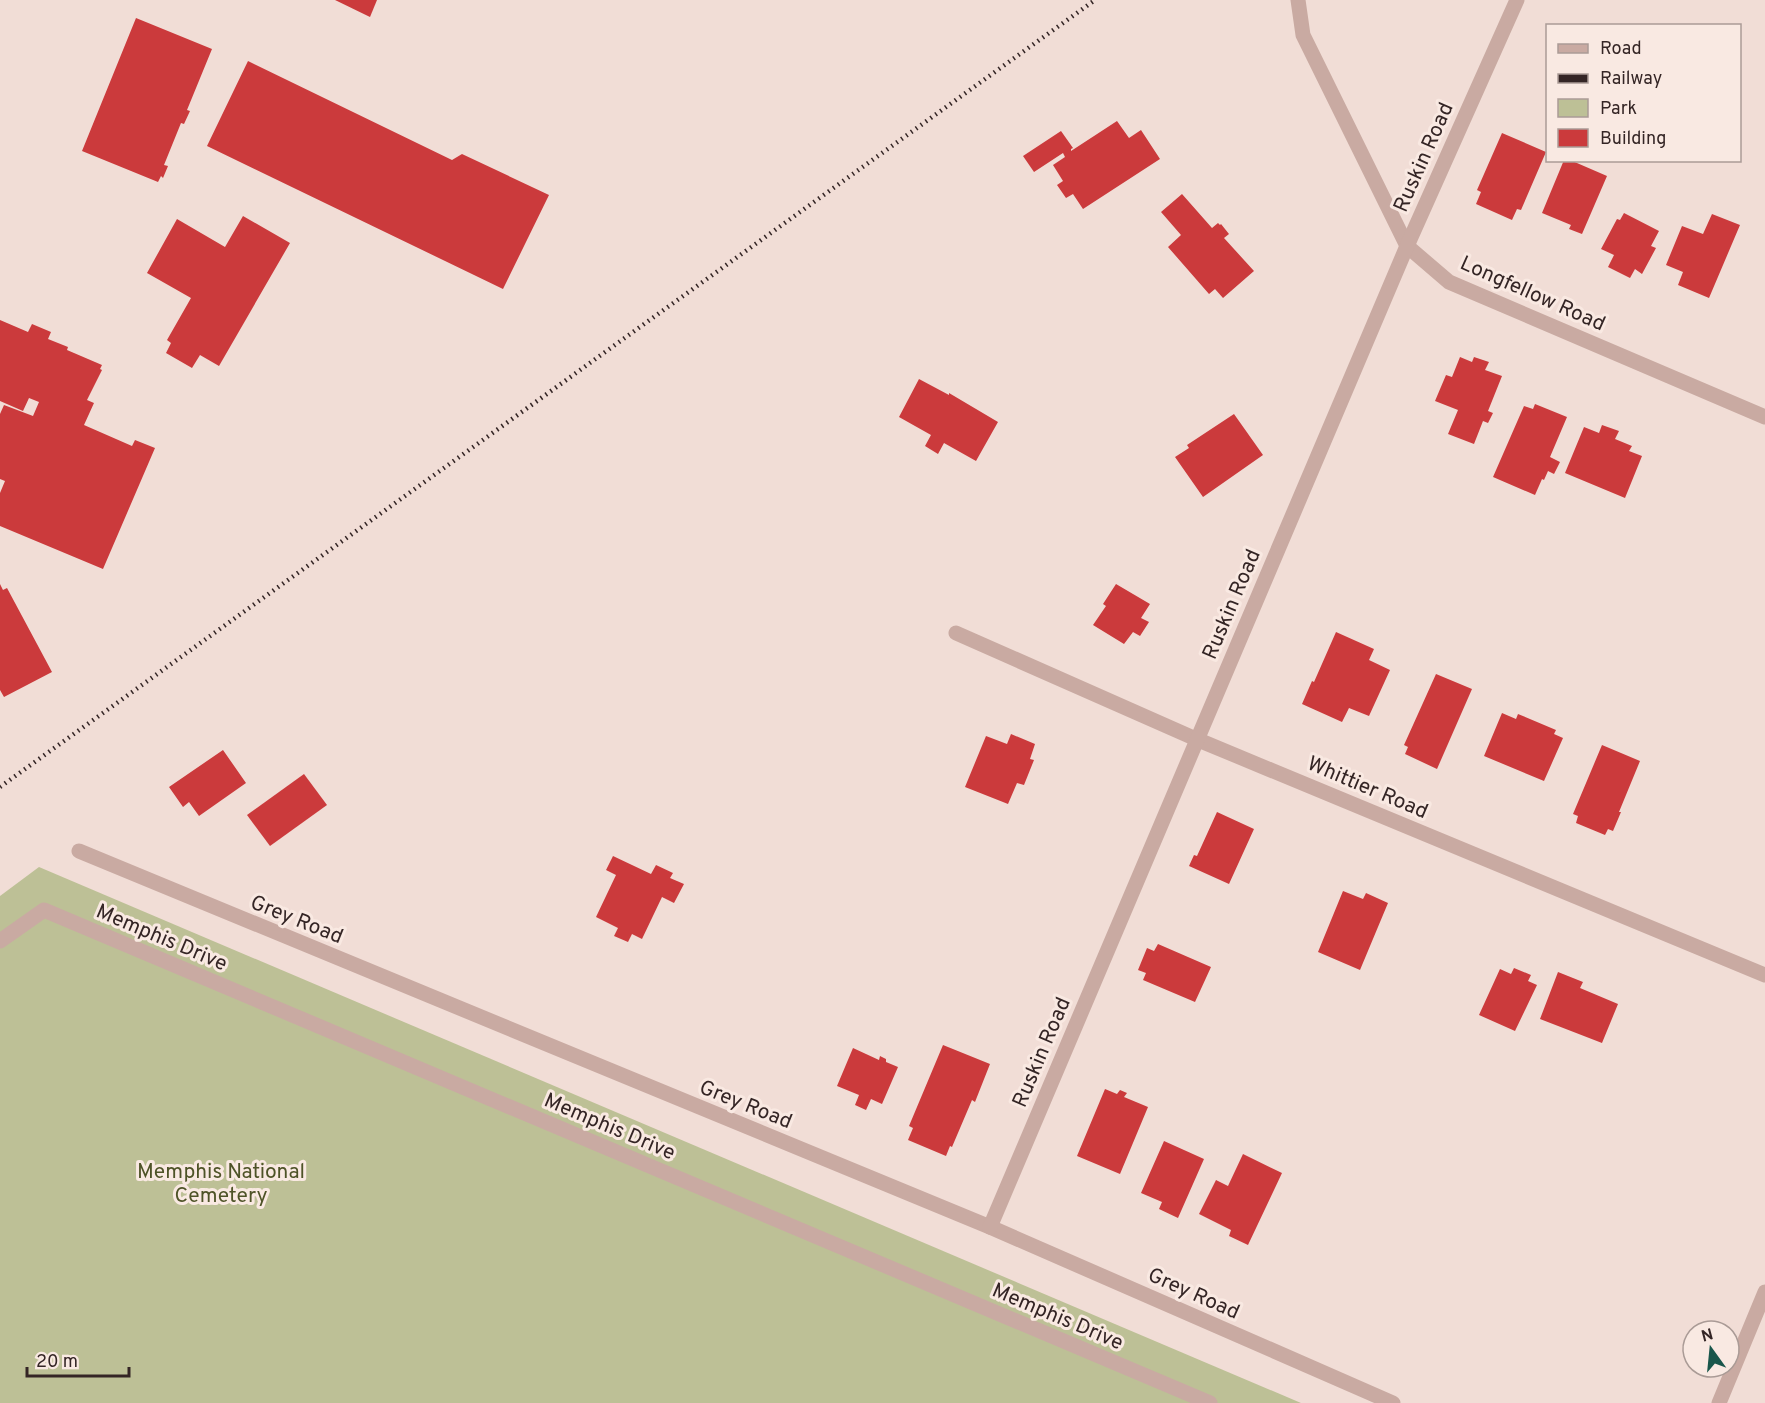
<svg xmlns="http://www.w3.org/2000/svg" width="1765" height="1403" font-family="Overpass,sans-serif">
<rect width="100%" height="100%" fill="#f1ddd6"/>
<path fill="#bdc096" d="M39,867L1301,1403H0V896Z"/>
<g fill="#cb3a3c">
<path d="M335,0H377L370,17Z"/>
<path d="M136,18L212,49L187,110L190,111L184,124L181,123L164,165L168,166L163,178L161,176L158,182L82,151Z"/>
<path d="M248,61L452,160L462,154L549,195L503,289L207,146Z"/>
<path d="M1117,121L1129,138L1141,130L1160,159L1083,209L1073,194L1066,198L1057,185L1063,181L1053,165L1065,157L1063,153L1034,172L1023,156L1061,131L1073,148L1071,149V151Z"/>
<path d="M1502,133L1546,152L1521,210L1517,209L1512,220L1476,204L1481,192L1477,190Z"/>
<path d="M1564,160H1570L1607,176L1582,234L1569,229L1571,225L1542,213Z"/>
<path d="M1182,194L1212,228L1218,223L1220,225L1221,224L1229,234L1224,238L1254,271L1223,298L1215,289L1209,294L1168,247L1181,235L1161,212Z"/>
<path d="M1624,213L1659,231L1651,246L1656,248L1642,274L1635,269L1630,278L1608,267L1614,255L1601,249L1617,219L1620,220Z"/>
<path d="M1712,214L1740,225L1709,298L1678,285L1683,272L1666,265L1682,226L1703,234Z"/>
<path d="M243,216L290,243L219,366L200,355L192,368L166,353L171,343L167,340L191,298L147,273L177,219L225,247Z"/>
<path d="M0,320L28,332L32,324L51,332L48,339L68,347L67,350L102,365L100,369L102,370L87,400L94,403L84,425L132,446L135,440L155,448L103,569L0,526V493L5,481L0,479V414L4,405L33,416L39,402L29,398L23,411L0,401Z"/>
<path d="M1460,357L1472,362L1474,357L1489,362L1485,370L1502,376L1488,411L1493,413L1488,423L1483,421L1474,444L1448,434L1458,410L1435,401L1446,375L1452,377Z"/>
<path d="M919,379L949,395V393L998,422L976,461L944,443L938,454L925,446L931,435L899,417Z"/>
<path d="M1535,404L1567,417L1550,457L1560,462L1554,474L1548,471L1544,480L1542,479L1535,495L1493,477L1524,406L1533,409Z"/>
<path d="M1234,414L1263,455L1203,497L1175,457L1189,448L1187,445Z"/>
<path d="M1602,425L1619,431L1615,439L1632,446L1629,451L1642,456L1625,498L1565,473L1584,427L1599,433Z"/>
<path d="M0,584L3,590L7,588L52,672L4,697L0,690Z"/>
<path d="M1116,584L1150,604L1141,618L1149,622L1140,636L1133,632L1124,644L1093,625L1106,606L1103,604Z"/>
<path d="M1336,632L1374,649L1369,660L1390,670L1369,716L1349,708L1342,722L1302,704L1312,681L1314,682Z"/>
<path d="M1436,674L1472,689L1437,769L1405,754L1408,747L1404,745Z"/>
<path d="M1502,713L1516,719L1518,714L1556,730L1554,734L1563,738L1544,781L1484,756Z"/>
<path d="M1011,734L1035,744L1030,759L1034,760L1024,785L1017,783L1008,804L965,787L986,736L1007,744Z"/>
<path d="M1602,745L1640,761L1619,812H1621L1613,831L1608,829L1605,835L1576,823L1578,816L1573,814Z"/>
<path d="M223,750L246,783L199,816L189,802L183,807L169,787Z"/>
<path d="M304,774L327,805L270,846L247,815Z"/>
<path d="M1217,812L1254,829L1229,884L1189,866L1194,855L1197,856Z"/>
<path d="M613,856L651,874L656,865L673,873L670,878L684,884L674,903L662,897L642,939L632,934L628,942L614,936L618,928L596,917L616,875L606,870Z"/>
<path d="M1343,891L1363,899L1366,893L1388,903L1360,970L1318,952Z"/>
<path d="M1158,944L1211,967L1195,1002L1143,980L1146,973L1138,970L1147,948L1154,951Z"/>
<path d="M1514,968L1531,975L1528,981L1537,985L1515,1031L1479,1015L1500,969L1511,974Z"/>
<path d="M1558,972L1583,982L1580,988L1618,1004L1602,1043L1540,1019Z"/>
<path d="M943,1045L990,1064L975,1102L972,1100L952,1147L950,1146L946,1156L908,1140L913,1128L909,1126Z"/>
<path d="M853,1048L879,1060L880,1056L886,1059V1062L898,1067L882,1104L871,1099L866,1110L855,1105L859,1095L837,1086Z"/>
<path d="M1105,1089L1117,1094L1120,1090L1127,1093L1124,1097L1148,1107L1120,1174L1077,1156Z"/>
<path d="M1164,1141L1204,1159L1178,1218L1159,1209L1162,1202L1141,1193Z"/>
<path d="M1243,1154L1282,1173L1248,1245L1229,1236L1231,1230L1199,1214L1216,1180L1228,1186Z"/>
</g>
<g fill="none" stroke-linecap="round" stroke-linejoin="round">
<g stroke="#c9aaa2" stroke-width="15">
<path d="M1298,0L1303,35L1407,246L1449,282L1765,417"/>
<path d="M956,633L1196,739L1765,975"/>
<path d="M79,851L990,1227L1393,1403"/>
<path d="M0,941L44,910L1210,1403"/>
<path d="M990,1227L1407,246L1517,0"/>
<path d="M1719,1403L1765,1292"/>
</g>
<path stroke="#342525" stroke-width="4.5" stroke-dasharray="1.5 4.5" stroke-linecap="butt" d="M0,787L1095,0"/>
</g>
<g text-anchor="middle" stroke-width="6" stroke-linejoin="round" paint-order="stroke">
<g font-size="21" fill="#342525" stroke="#f9e9e2">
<text transform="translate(1423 157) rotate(-66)" y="7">Ruskin Road</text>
<text transform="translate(1533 293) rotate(24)" y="7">Longfellow Road</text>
<text transform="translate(1231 604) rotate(-67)" y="7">Ruskin Road</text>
<text transform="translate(1368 787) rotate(23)" y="7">Whittier Road</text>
<text transform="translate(297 919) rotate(22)" y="7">Grey Road</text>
<text transform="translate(162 937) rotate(23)" y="7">Memphis Drive</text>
<text transform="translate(1041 1052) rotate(-67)" y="7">Ruskin Road</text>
<text transform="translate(746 1104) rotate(22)" y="7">Grey Road</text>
<text transform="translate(610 1126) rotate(23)" y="7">Memphis Drive</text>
<text transform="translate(1194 1293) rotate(24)" y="7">Grey Road</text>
<text transform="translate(1058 1316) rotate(23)" y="7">Memphis Drive</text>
</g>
<g font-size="21" fill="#4e5327" stroke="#f9e9e2">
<text x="221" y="1178">Memphis National<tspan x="221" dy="24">Cemetery</tspan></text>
</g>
</g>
<rect x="1546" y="24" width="195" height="138" fill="#f9e9e2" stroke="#aa9b96" stroke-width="1.5"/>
<rect x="1558" y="44" width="30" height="9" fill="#c9aaa2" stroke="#aa9b96" stroke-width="1.5"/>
<text x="1600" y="54" font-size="18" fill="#342525">Road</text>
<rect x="1558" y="74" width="30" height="9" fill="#342525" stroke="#aa9b96" stroke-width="1.5"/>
<text x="1600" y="84" font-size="18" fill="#342525">Railway</text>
<rect x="1558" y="99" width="30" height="18" fill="#bdc096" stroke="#aa9b96" stroke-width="1.5"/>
<text x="1600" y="114" font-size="18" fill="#342525">Park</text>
<rect x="1558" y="129" width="30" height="18" fill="#cb3a3c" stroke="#aa9b96" stroke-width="1.5"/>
<text x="1600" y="144" font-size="18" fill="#342525">Building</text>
<g transform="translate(1711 1349) rotate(345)"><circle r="28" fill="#f9e9e2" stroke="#aa9b96" stroke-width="1.5"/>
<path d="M0-4.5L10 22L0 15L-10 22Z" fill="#19564b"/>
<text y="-9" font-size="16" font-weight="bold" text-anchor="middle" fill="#342525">N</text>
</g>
<path d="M27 1367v9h102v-9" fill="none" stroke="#342525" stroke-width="3"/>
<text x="36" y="1367" font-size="18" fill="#342525" stroke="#f9e9e2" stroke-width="4.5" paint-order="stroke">20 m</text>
</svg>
